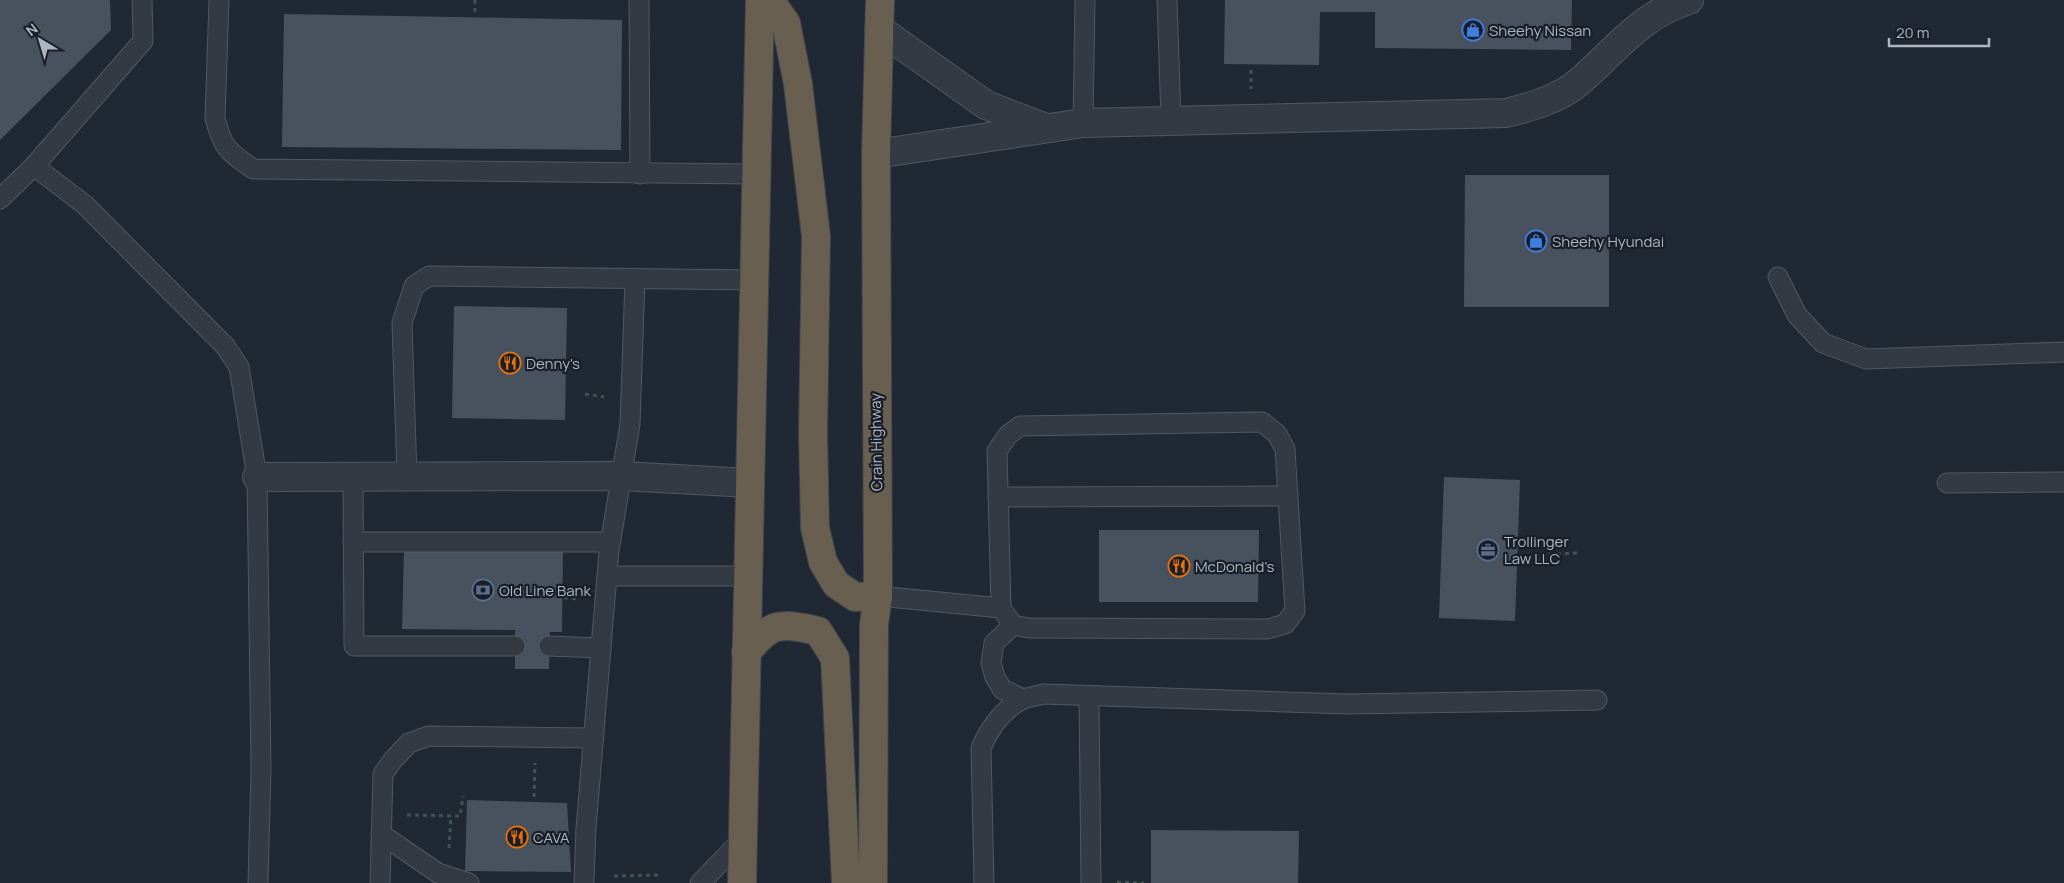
<svg xmlns="http://www.w3.org/2000/svg" width="2064" height="883" viewBox="0 0 2064 883" font-family="Manrope,sans-serif">
<rect width="100%" height="100%" fill="#202833"/>
<g fill="#48525f">
<path d="M0 0H110L111 30 0 140Z"/>
<path d="M1225 0H1572L1571 50 1375 48V12H1320L1319 65 1224 64Z"/>
<path d="M284 14 622 20 621 150 282 147Z"/>
<path d="M1465 175H1609V307H1464Z"/>
<path d="M454 306 567 308 565 420 452 418Z"/>
<path d="M1444 477 1520 480 1515 621 1439 618Z"/>
<path d="M1099 530H1259L1258 602H1099Z"/>
<path d="M404 549 563 551 562 632H550L549 669H515V630L402 629Z"/>
<path d="M467 800 567 803 571 872 465 871Z"/>
<path d="M1151 830 1299 831 1298 883H1151Z"/>
</g>
<g fill="none" stroke-linecap="round" stroke-linejoin="round">
<g stroke="#505862" stroke-width="21">
<g id="lane">
<path d="M219 0 215 118C223 149 228 151 253 169L756 174"/>
<path d="M639 0 640 174"/>
<path d="M1167 0 1171 120"/>
<path d="M1083 123 1085 0"/>
<path d="M34 166 143 41 142 0"/>
<path d="M0 199 34 166 85 205 225 346 239 367 257 477 261 769 258 883"/>
<path d="M1778 277 1797 315 1823 343 1866 359 2064 352"/>
<path d="M353 477 354 646H515"/>
<path d="M407 477 402 323 414 286 429 276 754 280"/>
<path d="M1947 483 2064 482"/>
<path d="M998 497 1288 496"/>
<path d="M353 542H610"/>
<path d="M607 576H748"/>
<path d="M878 596 1001 608 997 451 1008 435 1020 426 1262 422 1277 434 1285 449 1295 611 1285 624 1268 629 1028 628 1013 625 1001 608"/>
<path d="M1013 625 994 643 991 663 995 677 1002 689 1023 699"/>
<path d="M549 646 601 648"/>
<path d="M1089 696 1091 883"/>
<path d="M381 834 438 873 469 883"/>
<path d="M380 883 383 774 393 760 409 743 429 736 594 738"/>
<path d="M584 883 586 828 609 551 630 424 635 279"/>
<path d="M700 883 743 839"/>
<path d="M984 883 981 748C989 729 1003 709 1023 699 1029 697 1037 696 1043 694L1348 704 1597 700"/>
</g>
</g>
<g stroke="#505862" stroke-width="30">
<g id="street">
<path d="M879 29 986 105 1046 128"/>
<path d="M876 154 1083 123 1506 113C1531 107 1559 99 1579 82 1616 50 1640 15 1689 0"/>
<path d="M257 477 621 476 750 483"/>
</g>
</g>
<g stroke="#3d454e" stroke-width="30">
<g id="highway">
<path d="M770 0 786 23 798 84 816 236 813 434 815 528 823 562 836 584 855 597 878 596"/>
<path d="M746 652C753 646 759 637 767 632 780 621 803 628 818 631L835 658 846 883"/>
<path d="M742 883 760 0"/>
<path d="M873 883 874 624 878 596 876 154 880 0"/>
</g>
</g>
<g stroke="#415254" stroke-width="3" stroke-dasharray="4 4" stroke-linecap="butt">
<path d="M475 12V0"/>
<path d="M1251 70V89"/>
<path d="M585 394 604 397"/>
<path d="M1533 555 1579 553"/>
<path d="M556 597 578 599"/>
<path d="M534 797 535 763"/>
<path d="M407 815 460 816 463 796"/>
<path d="M449 848 451 816"/>
<path d="M614 876 658 875"/>
<path d="M1117 882 1144 883"/>
</g>
<use href="#lane" stroke="#333a44" stroke-width="19"/>
<use href="#street" stroke="#333a44" stroke-width="28"/>
<use href="#highway" stroke="#695f50" stroke-width="28"/>
</g>
<defs>
<g id="shop-ring" transform="scale(1.125)"><circle r="9.5" fill="#191f28" stroke="#3f7fe0" stroke-width="1.5"/><path d="M-5-2.5h2.3a2.7 3.5 0 0 1 5.4 0H5L5.5 6h-11ZM-1.5-2.5h3a1.5 2.3 0 0 0-3 0Z" fill="#3f7fe0"/></g>
<g id="restaurant-ring" transform="scale(1.125)"><circle r="9.5" fill="#191f28" stroke="#e8710a" stroke-width="1.5"/><path d="M-5-6h1v4h1v-4h1v4h1v-4h1v5L-1.5 .5V6h-2V.5L-5-1ZM5-6V6H3V1.5H1.5Q1.5-4 5-6Z" fill="#e8710a"/></g>
<g id="office-ring" transform="scale(1.125)"><circle r="9.5" fill="#191f28" stroke="#5c6f8a" stroke-width="1.5"/><path d="M-6-3h4V-5.5h4V-3h4V5H-6ZM-1-4.5V-3h2v-1.5ZM-6 0V1H6V0Z" fill="#5c6f8a"/></g>
<g id="bank-ring" transform="scale(1.125)"><circle r="9.5" fill="#191f28" stroke="#5c6f8a" stroke-width="1.5"/><path d="M-6-4H6V4H-6ZM0-2.3a2.3 2.3 0 1 0 0 4.6a2.3 2.3 0 1 0 0-4.6Z" fill="#5c6f8a"/></g>
</defs>
<g fill-rule="evenodd">
<use href="#shop-ring" x="1473" y="30"/>
<use href="#shop-ring" x="1536" y="241"/>
<use href="#restaurant-ring" x="510" y="363"/>
<use href="#office-ring" x="1488" y="550"/>
<use href="#restaurant-ring" x="1179" y="566"/>
<use href="#bank-ring" x="483" y="590"/>
<use href="#restaurant-ring" x="517" y="837"/>
</g>
<g text-anchor="middle" dominant-baseline="central" stroke-width="4.5" stroke-linejoin="round" paint-order="stroke">
<g font-size="15" fill="#adb5c1" stroke="#191f28" text-anchor="start">
<text x="1489" y="30">Sheehy Nissan</text>
<text x="1552" y="241">Sheehy Hyundai</text>
<text x="526" y="363">Denny's</text>
<text x="1504" y="541">Trollinger<tspan x="1504" dy="17">Law LLC</tspan></text>
<text x="1195" y="566">McDonald's</text>
<text x="499" y="590">Old Line Bank</text>
<text x="533" y="837">CAVA</text>
</g>
<g font-size="15" fill="#adb5c1" stroke="#191f28">
<text transform="translate(876 442) rotate(-91)">Crain Highway</text>
</g>
</g>
<g transform="translate(40 40) rotate(322)" stroke="#191f28" stroke-width="4" paint-order="stroke">
<path d="M0-4L9 19L0 12L-9 19Z" fill="#adb5c1"/>
<text y="-8" font-size="14" font-weight="bold" text-anchor="middle" fill="#adb5c1">N</text>
</g>
<path d="M1889 38v8h100v-8" fill="none" stroke="#adb5c1" stroke-width="2.5"/>
<text x="1896" y="38" font-size="15" fill="#adb5c1" stroke="#191f28" stroke-width="4" paint-order="stroke">20 m</text>
</svg>
